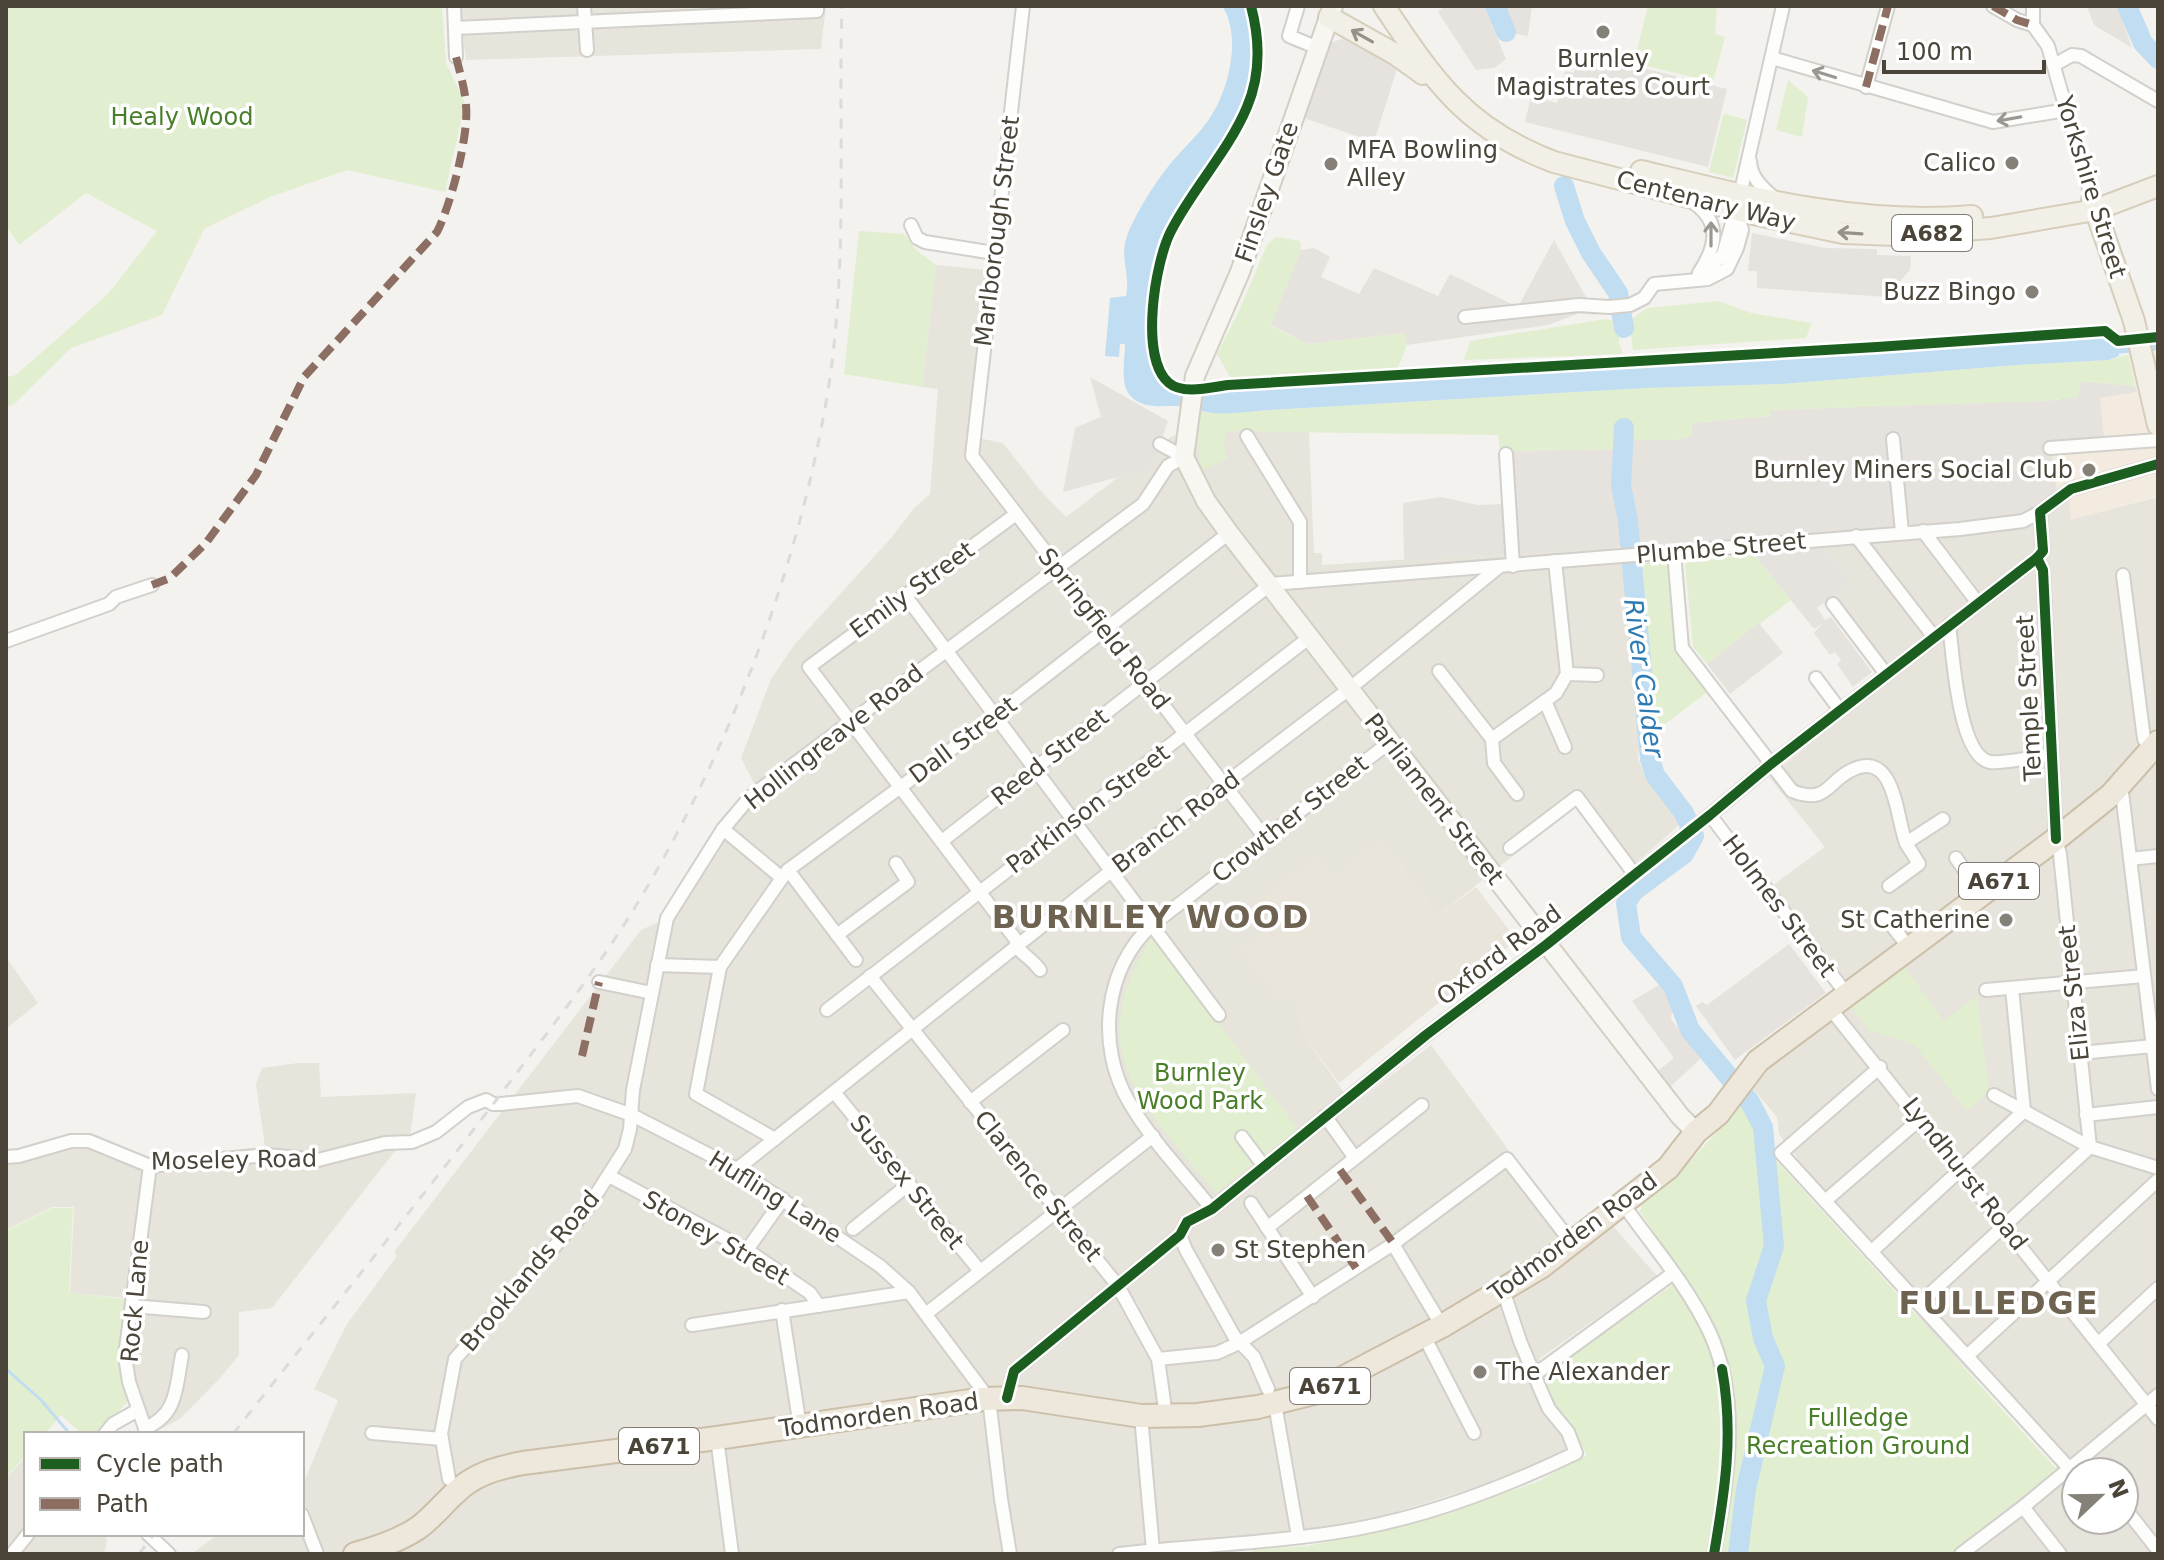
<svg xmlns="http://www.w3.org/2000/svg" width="2164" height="1560" viewBox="0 0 2164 1560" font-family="'DejaVu Sans',sans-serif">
<rect width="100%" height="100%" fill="#f4f2ee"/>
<g fill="#e7e4dc" fill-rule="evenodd">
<path d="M459 6H826L821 49 466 60Z"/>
<path d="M936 265 999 271 978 438 1003 443 1039 489 1066 517 1172 436 1204 426 1309 432 1314 553H1322V565L1618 545 1623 563 1642 716 1638 758 1645 777 1667 803 1679 825 1627 871 1575 806 1439 915 1381 840 1333 878 1255 902 1271 925 1297 998 1304 1036 1353 1105 1431 1045 1570 1233 1601 1209 1613 1226 1657 1276 1539 1359 1582 1454 1323 1535 1181 1554H192L218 1534H302V1487L338 1400 314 1389 347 1324 397 1256 394 1252 641 930 659 922 719 822 754 783 741 758 771 679 794 645 891 538 914 508 930 494 938 389 922 387Z"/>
<path d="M2068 497 2072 519 2158 497V1554H1947L2060 1464 1930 1332 1779 1134 1777 1117 1737 1070 1836 992 1761 894 1825 847 1769 777 1885 685 1823 603 1849 582 1823 547 1819 534 2021 517ZM2076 1472H2124V1520H2076Z"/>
<path d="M6 957 38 1003 6 1029Z"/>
<path d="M298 1063H319L321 1097 416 1093 409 1145 399 1146 272 1308 239 1312V1355L220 1378 180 1419 151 1434H142L129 1402 125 1377 122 1351 125 1298 70 1293 74 1207H52L6 1230V1152L82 1134 98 1137 146 1158 265 1147 256 1084 262 1068Z"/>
<path d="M26 1457V1534H104L107 1541 104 1554H6V1478Z"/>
</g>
<path fill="#f3ebdf" d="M2158 353V496L2071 520 2068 497 2057 493 2052 453 2100 398 2137 392 2128 355Z"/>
<path fill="#e6e2de" d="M2080 381 2135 386 2137 392 2100 398 2105 449 2052 453 2057 493 2021 517 1819 534 1404 560 1403 503 1441 497 1477 505 1503 504 1500 451 1629 449 1635 440H1677L1692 436 1691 423 1770 416V410L2059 400Z"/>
<path fill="#eae5da" d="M1381 840 1439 915 1476 887 1517 940 1339 1083 1304 1036 1297 998 1278 1001 1240 950 1271 925 1255 902 1317 857 1334 877Z"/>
<g fill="#e1eecf">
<path d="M6 6H442L446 63 465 103 445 192 347 170 270 197 204 229 162 315 71 348 14 404 6 407V377L16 375 108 294 157 231 86 193 19 245 6 226Z"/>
<path d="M1648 6H1717L1715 34 1725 37 1713 82 1634 63Z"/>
<path d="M1788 80 1808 97 1802 137 1776 130Z"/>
<path d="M1726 114 1747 120 1733 178 1709 172 1723 115Z"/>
<path d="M859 231 904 234 916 250 936 265 922 387 844 374Z"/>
<path d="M1276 237 1300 241 1301 250 1271 326 1307 344 1404 333 1407 345 1397 370 1232 380 1217 354 1240 309 1267 245Z"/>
<path d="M1719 301 1751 313 1812 323 1806 338 1633 350 1629 321 1647 308Z"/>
<path d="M1605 319 1620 322 1619 343 1623 354 1464 360 1470 341Z"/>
<path d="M2128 355 2135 386 2081 381 2078 397 2047 401 1770 410 1771 416 1692 423V436L1677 440H1635L1629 449 1500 451 1498 435 1226 431 1224 448 1228 458 1202 470 1195 433 1197 409 1208 413 1270 410 1645 388 1782 384 2017 365 2108 360Z"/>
<path d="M1754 554 1791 600 1707 664 1693 647 1685 563Z"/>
<path d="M1672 555 1680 650 1710 690 1657 730 1636 558Z"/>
<path d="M1152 935 1298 1129 1216 1193C1178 1145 1114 1088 1120 1021 1122 990 1138 961 1152 935Z"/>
<path d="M1904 966 1944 1021 1977 996 1989 1091 1967 1111 1914 1044 1870 1031 1851 1007Z"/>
<path d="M1750 1091 1766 1109 1773 1157 2056 1469 1950 1554H1253V1550L1307 1546 1404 1526 1537 1482 1587 1455 1541 1377 1684 1277 1640 1212 1643 1199 1691 1160 1727 1121Z"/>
<path d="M52 1208H73L69 1293 125 1299 121 1352 128 1401 98 1434H82L61 1415 45 1434H26V1455L6 1477V1231Z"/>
</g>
<g fill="#e6e3df">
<path d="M1446 6H1484L1506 59 1494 68 1476 70 1438 12Z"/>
<path d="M1501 6H1532L1528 36 1512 33Z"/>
<path d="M2087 6H2118L2132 48 2094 25Z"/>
<path d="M1347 37 1397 69 1374 142 1304 118 1330 43Z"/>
<path d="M1579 52 1727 89 1708 167 1525 122 1531 96 1557 103 1565 71 1574 73Z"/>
<path d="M1752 233 1825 248 1877 249V255L1911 256 1910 270 1886 297 1757 288V271H1748Z"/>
<path d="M1554 240 1596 315 1580 313 1548 325 1407 345 1404 333 1307 344 1271 325 1301 250 1314 248 1330 257 1321 277 1359 294 1374 268 1438 296 1450 274 1518 307Z"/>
<path d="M1090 377 1168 421 1152 468 1063 492 1075 428 1101 417Z"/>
<path d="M1823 547 1850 582 1817 608 1825 620 1831 617 1872 672 1853 687 1837 664 1841 660 1835 652 1830 655 1814 633 1822 624 1814 629 1754 554Z"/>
<path d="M1759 623 1783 653 1730 694 1707 664Z"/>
<path d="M1789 944 1826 993 1735 1060 1696 1006 1702 1002 1707 1005Z"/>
<path d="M1664 982 1674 1004 1671 1019 1701 1058 1668 1089 1655 1073 1674 1058 1632 1001Z"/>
</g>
<path fill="#c0ddf1" d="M1222 6H1248C1258 38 1255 71 1243 102 1224 148 1189 185 1165 227 1148 256 1134 364 1166 386 1176 392 1192 391 1202 392L2108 336 2118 342 2119 356 2108 360 2017 365 1782 384 1645 388 1270 410C1251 411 1225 416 1207 412 1196 410 1186 406 1176 406 1161 406 1140 409 1129 394 1120 383 1125 358 1125 344H1120L1119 357 1105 356 1110 298 1126 296C1131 275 1119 259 1127 236 1135 214 1156 181 1171 163 1184 147 1200 134 1211 116 1229 89 1242 35 1222 6Z"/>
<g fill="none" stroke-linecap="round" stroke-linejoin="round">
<path stroke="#c0ddf1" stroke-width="3" d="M6 1369 40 1399 70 1434"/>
<path stroke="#c0ddf1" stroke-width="11" d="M2107 349 2158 345"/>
<g stroke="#c0ddf1" stroke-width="20">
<path d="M1495 6 1506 32"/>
<path d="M2127 6 2143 43 2158 59"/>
<path d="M1564 186 1575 221 1591 253 1618 293 1624 328"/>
<path d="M1624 428 1621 485 1628 521 1650 759 1655 775 1684 813 1694 836 1684 854 1634 891 1626 903 1631 937 1673 986 1690 1030 1750 1102 1763 1127 1774 1246 1756 1301 1763 1338 1775 1366 1746 1489 1738 1554"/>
</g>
<g stroke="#d2d0cb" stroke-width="16">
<g id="street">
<path d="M454 6 456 57"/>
<path d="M584 6 587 50"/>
<path d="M1023 6 972 456 1266 839"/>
<path d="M1298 6 1289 36 1318 48"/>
<path d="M1993 6 2017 20 2033 25"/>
<path d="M2033 6V25L2048 46 2092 199"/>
<path d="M455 28 817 11V6"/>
<path d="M1772 58 1993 122 2066 110"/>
<path d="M2054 65 2072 55 2081 56 2158 101"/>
<path d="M1866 87 1888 6"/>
<path d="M1750 161C1751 178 1762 187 1774 198"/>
<path d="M1694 203C1722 223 1716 247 1699 273"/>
<path d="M911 225 917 238 925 242 994 253"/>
<path d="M1701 275 1723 255 1740 195 1783 6"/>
<path d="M1465 317 1579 305 1609 307 1630 305 1644 298 1654 284 1708 279 1727 269 1737 248 1742 230 1735 207"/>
<path d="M1247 436 1300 522V582"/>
<path d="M1893 439 1902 532"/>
<path d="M1160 444 1184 457"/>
<path d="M2050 448 2158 440"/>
<path d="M1506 454 1513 566"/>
<path d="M1016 514 809 667 1019 944"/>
<path d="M1923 531 1978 603"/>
<path d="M1856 536 1934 637"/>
<path d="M1674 552 1682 648 1792 791C1828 805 1827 781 1852 770 1896 749 1896 819 1906 843 1910 850 1915 857 1919 864L1889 886"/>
<path d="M1555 561 1567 674 1556 693 1545 701 1565 747"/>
<path d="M2123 575 2144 739 2151 750"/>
<path d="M904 594 1219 1015"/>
<path d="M1833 604 1886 674"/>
<path d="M1949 625C1953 653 1958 756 1990 762 2003 764 2037 756 2052 755"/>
<path d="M6 641 109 604 116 597 152 585"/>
<path d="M1439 671 1492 739 1494 763 1517 794"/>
<path d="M1567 674 1597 675"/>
<path d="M1816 678 1840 710"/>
<path d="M1492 739 1545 701"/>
<path d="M2121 784 2158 1089"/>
<path d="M1710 815 1848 996"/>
<path d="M723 829 782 878"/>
<path d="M942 841 1271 584 1960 529 2023 521 2040 512 2071 489 2158 464"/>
<path d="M1906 843 1943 819"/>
<path d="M1510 848 1577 797 1635 875"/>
<path d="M1956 858 1981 894"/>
<path d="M2130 859 2158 856"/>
<path d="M788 870 856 960"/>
<path d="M1883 914 1910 949"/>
<path d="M837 935 908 882 896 863"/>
<path d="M1016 946C1024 956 1031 958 1040 970"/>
<path d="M657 965 720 967"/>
<path d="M870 976 1118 1286 1158 1359 1166 1416"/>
<path d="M599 982 652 993"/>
<path d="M1986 990 2144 976"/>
<path d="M1829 1007 2158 1419"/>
<path d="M827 1010 1310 637"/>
<path d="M2080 1053 2153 1046"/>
<path d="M1880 1067 1781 1153 2069 1468"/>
<path d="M834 1092 980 1271"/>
<path d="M1994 1095 2090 1147 2158 1168"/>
<path d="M970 1102 1063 1030"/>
<path d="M2086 1115 2158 1107"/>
<path d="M1325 1116 1355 1158"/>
<path d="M1242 1137 1263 1165"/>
<path d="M775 1139 696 1094 720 967 782 878 788 870 948 752 1229 533"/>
<path d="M6 1157 19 1156 71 1141H89L150 1166 267 1155 318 1160 385 1143 412 1142 436 1132 468 1107 486 1100 493 1104H501L578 1096 632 1115 737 1169 880 1266 909 1292 989 1399 1001 1499 1010 1554"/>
<path d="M737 1169 1111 871 1349 689 1500 566"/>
<path d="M609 1176 747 1250 810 1293 819 1306"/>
<path d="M1825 1201 1920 1119"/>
<path d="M1251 1203 1313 1297"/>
<path d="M1623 1204C1652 1245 1687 1285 1709 1331 1742 1401 1727 1481 1714 1554"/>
<path d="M1212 1209C1184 1174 1151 1140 1129 1102 1096 1046 1104 968 1152 925L1390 742"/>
<path d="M1267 1228 1422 1105"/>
<path d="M853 1229 909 1184"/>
<path d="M1180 1235 1186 1250 1234 1336 1254 1357 1268 1389"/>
<path d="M1393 1244 1442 1326"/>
<path d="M747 1250 783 1199"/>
<path d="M1871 1252 2024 1111 2012 988"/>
<path d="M1919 1304 2090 1147 2060 854 2056 839 2043 570 2037 558"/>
<path d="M132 1306 204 1312"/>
<path d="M782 1310 800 1427"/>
<path d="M927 1313 1153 1136"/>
<path d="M692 1325 909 1292"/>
<path d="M1424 1336 1474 1433"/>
<path d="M2099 1343 2158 1288"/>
<path d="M1967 1356 2158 1180"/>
<path d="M1158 1359 1217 1353 1239 1343 1393 1244 1507 1159 1571 1242"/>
<path d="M1534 1375 1672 1274"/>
<path d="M1007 1398 1014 1371 1180 1235 1187 1222 1212 1209 1426 1035 1546 945 1710 815 1771 764 2037 558 2043 551 2040 512"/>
<path d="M1275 1404 1298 1536"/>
<path d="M1141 1416 1153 1550"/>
<path d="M145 1428C178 1415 176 1386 182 1355"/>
<path d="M372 1433 442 1439"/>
<path d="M105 1434 113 1424 138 1410"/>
<path d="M147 1434 129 1382 125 1356 150 1166"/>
<path d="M717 1438 732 1554"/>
<path d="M2084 1457 2096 1472"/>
<path d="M449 1479 441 1434 455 1359 585 1212 625 1149 630 1129 633 1090 667 918 723 829 750 797 1143 504 1168 466 1184 457"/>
<path d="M2023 1507 2060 1554"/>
<path d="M2124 1507 2158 1550"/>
<path d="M302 1515 317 1554"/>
<path d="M148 1534 169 1554"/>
<path d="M12 1554 28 1534"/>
<path d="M1119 1554C1198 1545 1278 1543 1356 1529 1432 1515 1507 1486 1576 1453L1568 1432 1549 1409 1541 1391 1520 1341 1503 1290"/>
<path d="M1961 1554 2023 1507 2158 1395"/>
</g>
</g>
<g stroke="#d3cfc5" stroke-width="22">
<path id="secondary" d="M1333 6 1240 272 1195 376 1184 457 1206 501 1229 533 1680 1116 1696 1132"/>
</g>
<g stroke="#d6cebb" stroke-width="24">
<g id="primary">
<path d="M1384 6C1434 81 1466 129 1554 162L1753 214 1843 233 1895 235 1991 228 2095 210 2158 186"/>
<path d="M1329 17 1395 54 1423 74"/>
<path d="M1641 171C1750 197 1858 226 1972 216"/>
<path d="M2092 200 2134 321 2158 425"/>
</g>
</g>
<g stroke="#ccbfa9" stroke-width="26">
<path id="highway" d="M355 1554C377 1548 399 1541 418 1528 432 1518 443 1504 455 1493 474 1474 497 1468 523 1463L717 1438 984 1399 1022 1398 1141 1416 1198 1415 1258 1407 1314 1393 1442 1326 1542 1266 1668 1168 1696 1132 1718 1114 1758 1061 2056 839 2111 795 2158 742"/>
</g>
<use href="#street" stroke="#fdfdfc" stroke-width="12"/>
<use href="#secondary" stroke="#f7f6f1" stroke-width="18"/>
<use href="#primary" stroke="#f2efe6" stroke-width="20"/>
<use href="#highway" stroke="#ede8db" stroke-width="22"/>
<g stroke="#dbdbda" stroke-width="3" stroke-dasharray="10 10" stroke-linecap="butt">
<path d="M233 1434C321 1322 411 1212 497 1099 544 1037 593 975 634 909 728 755 801 564 829 384 848 258 838 132 842 6"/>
<path d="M139 1554 154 1534"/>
</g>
<g stroke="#8d6e63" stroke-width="8" stroke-dasharray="16 8" stroke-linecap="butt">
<path d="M1993 6 2017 20 2033 25"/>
<path d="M1866 87 1888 6"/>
<path d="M152 585 170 578 206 543 256 475 304 377 437 232C451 204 469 136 466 105 465 89 460 73 456 57"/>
<path d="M582 1056 599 982"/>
<path d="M1340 1170 1393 1243"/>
<path d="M1307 1196 1356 1268"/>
</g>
<g stroke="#fff" stroke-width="15">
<g id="cycleway">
<path d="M1251 6C1260 40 1261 74 1247 107 1228 152 1193 188 1171 231 1155 262 1139 358 1169 383 1183 395 1212 387 1228 385L1877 347 2105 331 2118 341 2158 337"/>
<path d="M2037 558 2043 570 2056 839"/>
<path d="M1007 1398 1014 1371 1180 1235 1187 1222 1212 1209 1426 1035 1546 945 1710 815 1771 764 2037 558 2043 551 2040 512 2071 489 2158 464"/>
<path d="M1714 1554C1725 1490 1734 1434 1722 1369"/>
</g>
</g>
<use href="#cycleway" stroke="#1b5e20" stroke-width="10"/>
</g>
<defs><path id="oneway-shaft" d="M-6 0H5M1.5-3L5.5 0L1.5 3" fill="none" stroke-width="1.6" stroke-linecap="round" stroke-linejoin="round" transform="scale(2)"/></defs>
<g stroke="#969187">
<use href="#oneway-shaft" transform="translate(1362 36) rotate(-151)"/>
<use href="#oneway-shaft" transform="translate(1850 233) rotate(-176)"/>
</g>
<g stroke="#9b9791">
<use href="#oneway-shaft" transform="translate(1824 74) rotate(-163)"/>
<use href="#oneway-shaft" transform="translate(2009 119) rotate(170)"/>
<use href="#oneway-shaft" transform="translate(1711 234) rotate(-90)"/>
</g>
<g fill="#868178" stroke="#fff" stroke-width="3">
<circle cx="1603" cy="32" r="8"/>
<circle cx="2012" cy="163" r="8"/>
<circle cx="1331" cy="164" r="8"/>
<circle cx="2032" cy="292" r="8"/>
<circle cx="2089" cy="470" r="8"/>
<circle cx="2006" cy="920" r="8"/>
<circle cx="1218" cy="1250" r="8"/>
<circle cx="1480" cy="1372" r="8"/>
</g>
<g text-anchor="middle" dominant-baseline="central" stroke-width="7" stroke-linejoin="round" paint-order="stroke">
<g fill="#fff" stroke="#817c74" stroke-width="2">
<rect x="1892" y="215" width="80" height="36" rx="6"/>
<rect x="1959" y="863" width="80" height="36" rx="6"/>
<rect x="1290" y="1368" width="80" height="36" rx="6"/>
<rect x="619" y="1428" width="80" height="36" rx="6"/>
</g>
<g font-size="22" font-weight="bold" fill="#4b4439">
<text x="1932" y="233">A682</text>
<text x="1999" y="881">A671</text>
<text x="1330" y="1386">A671</text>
<text x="659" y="1446">A671</text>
</g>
<g font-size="24" fill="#4b4439" stroke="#fff" text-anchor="end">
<text x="1603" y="59" text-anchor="middle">Burnley<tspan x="1603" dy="28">Magistrates Court</tspan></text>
<text x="1347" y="150" text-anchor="start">MFA Bowling<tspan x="1347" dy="28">Alley</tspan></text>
<text x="1996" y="163">Calico</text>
<text x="2016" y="292">Buzz Bingo</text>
<text x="2073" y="470">Burnley Miners Social Club</text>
<text x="1990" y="920">St Catherine</text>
<text x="1234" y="1250" text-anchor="start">St Stephen</text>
<text x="1496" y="1372" text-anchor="start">The Alexander</text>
</g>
<g font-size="24" fill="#4a7f2a" stroke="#fff">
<text x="182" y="117">Healy Wood</text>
<text x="1200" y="1073">Burnley<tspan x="1200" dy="28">Wood Park</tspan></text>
<text x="1858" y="1418">Fulledge<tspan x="1858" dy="28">Recreation Ground</tspan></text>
</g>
<g font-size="24" fill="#4b4439" stroke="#fff">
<text transform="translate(2091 187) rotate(73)">Yorkshire Street</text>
<text transform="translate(1267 192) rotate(-71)">Finsley Gate</text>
<text transform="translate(1706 201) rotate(14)">Centenary Way</text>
<text transform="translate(997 231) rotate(-83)">Marlborough Street</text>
<text transform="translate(1721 548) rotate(-5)">Plumbe Street</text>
<text transform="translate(912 590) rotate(-36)">Emily Street</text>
<text transform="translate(1104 629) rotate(52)">Springfield Road</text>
<text transform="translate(2029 698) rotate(-93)">Temple Street</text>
<text transform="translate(834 737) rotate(-38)">Hollingreave Road</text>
<text transform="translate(963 740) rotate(-37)">Dall Street</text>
<text transform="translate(1050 757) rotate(-38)">Reed Street</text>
<text transform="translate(1434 799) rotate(52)">Parliament Street</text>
<text transform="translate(1088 809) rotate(-37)">Parkinson Street</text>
<text transform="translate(1290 819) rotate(-38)">Crowther Street</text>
<text transform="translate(1176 822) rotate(-37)">Branch Road</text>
<text transform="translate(1779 906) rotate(53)">Holmes Street</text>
<text transform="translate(1499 955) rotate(-37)">Oxford Road</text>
<text transform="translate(2074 993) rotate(-96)">Eliza Street</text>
<text transform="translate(234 1160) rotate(-1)">Moseley Road</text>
<text transform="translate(1965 1174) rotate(52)">Lyndhurst Road</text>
<text transform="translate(907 1182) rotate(51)">Sussex Street</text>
<text transform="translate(1038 1186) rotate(51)">Clarence Street</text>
<text transform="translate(775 1197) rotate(32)">Hufling Lane</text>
<text transform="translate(1573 1237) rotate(-36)">Todmorden Road</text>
<text transform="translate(716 1238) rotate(30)">Stoney Street</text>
<text transform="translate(530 1271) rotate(-50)">Brooklands Road</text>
<text transform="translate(135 1301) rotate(-85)">Rock Lane</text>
<text transform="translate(879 1415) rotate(-8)">Todmorden Road</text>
</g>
<g font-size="26" font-style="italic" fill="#2e7ab2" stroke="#fff">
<text transform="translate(1644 678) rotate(82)">River Calder</text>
</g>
<g font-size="32" font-weight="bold" letter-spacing="2" fill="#6e6250" stroke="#fff">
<text x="1151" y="917">BURNLEY WOOD</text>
<text x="1999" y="1303">FULLEDGE</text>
</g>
</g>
<rect width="2164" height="1560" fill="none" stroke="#4b4439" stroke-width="16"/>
<rect x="24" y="1432" width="280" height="104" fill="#ffffff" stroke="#b7b4b0" stroke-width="2"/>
<rect x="40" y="1458" width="40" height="12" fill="#1b5e20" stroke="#b7b4b0" stroke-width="2"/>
<text x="96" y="1472" font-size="24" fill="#4b4439">Cycle path</text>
<rect x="40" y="1498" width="40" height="12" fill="#8d6e63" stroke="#b7b4b0" stroke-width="2"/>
<text x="96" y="1512" font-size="24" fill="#4b4439">Path</text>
<g transform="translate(2100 1496) rotate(68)"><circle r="38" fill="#ffffff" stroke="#b7b4b0" stroke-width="2"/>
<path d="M0-6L14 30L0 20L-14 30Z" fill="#868178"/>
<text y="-12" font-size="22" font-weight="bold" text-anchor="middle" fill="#4b4439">N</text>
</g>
<path d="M1884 60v12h160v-12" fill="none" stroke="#4b4439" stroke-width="4"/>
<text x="1896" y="60" font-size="24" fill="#4b4439" stroke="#ffffff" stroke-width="6" paint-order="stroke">100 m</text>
</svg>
